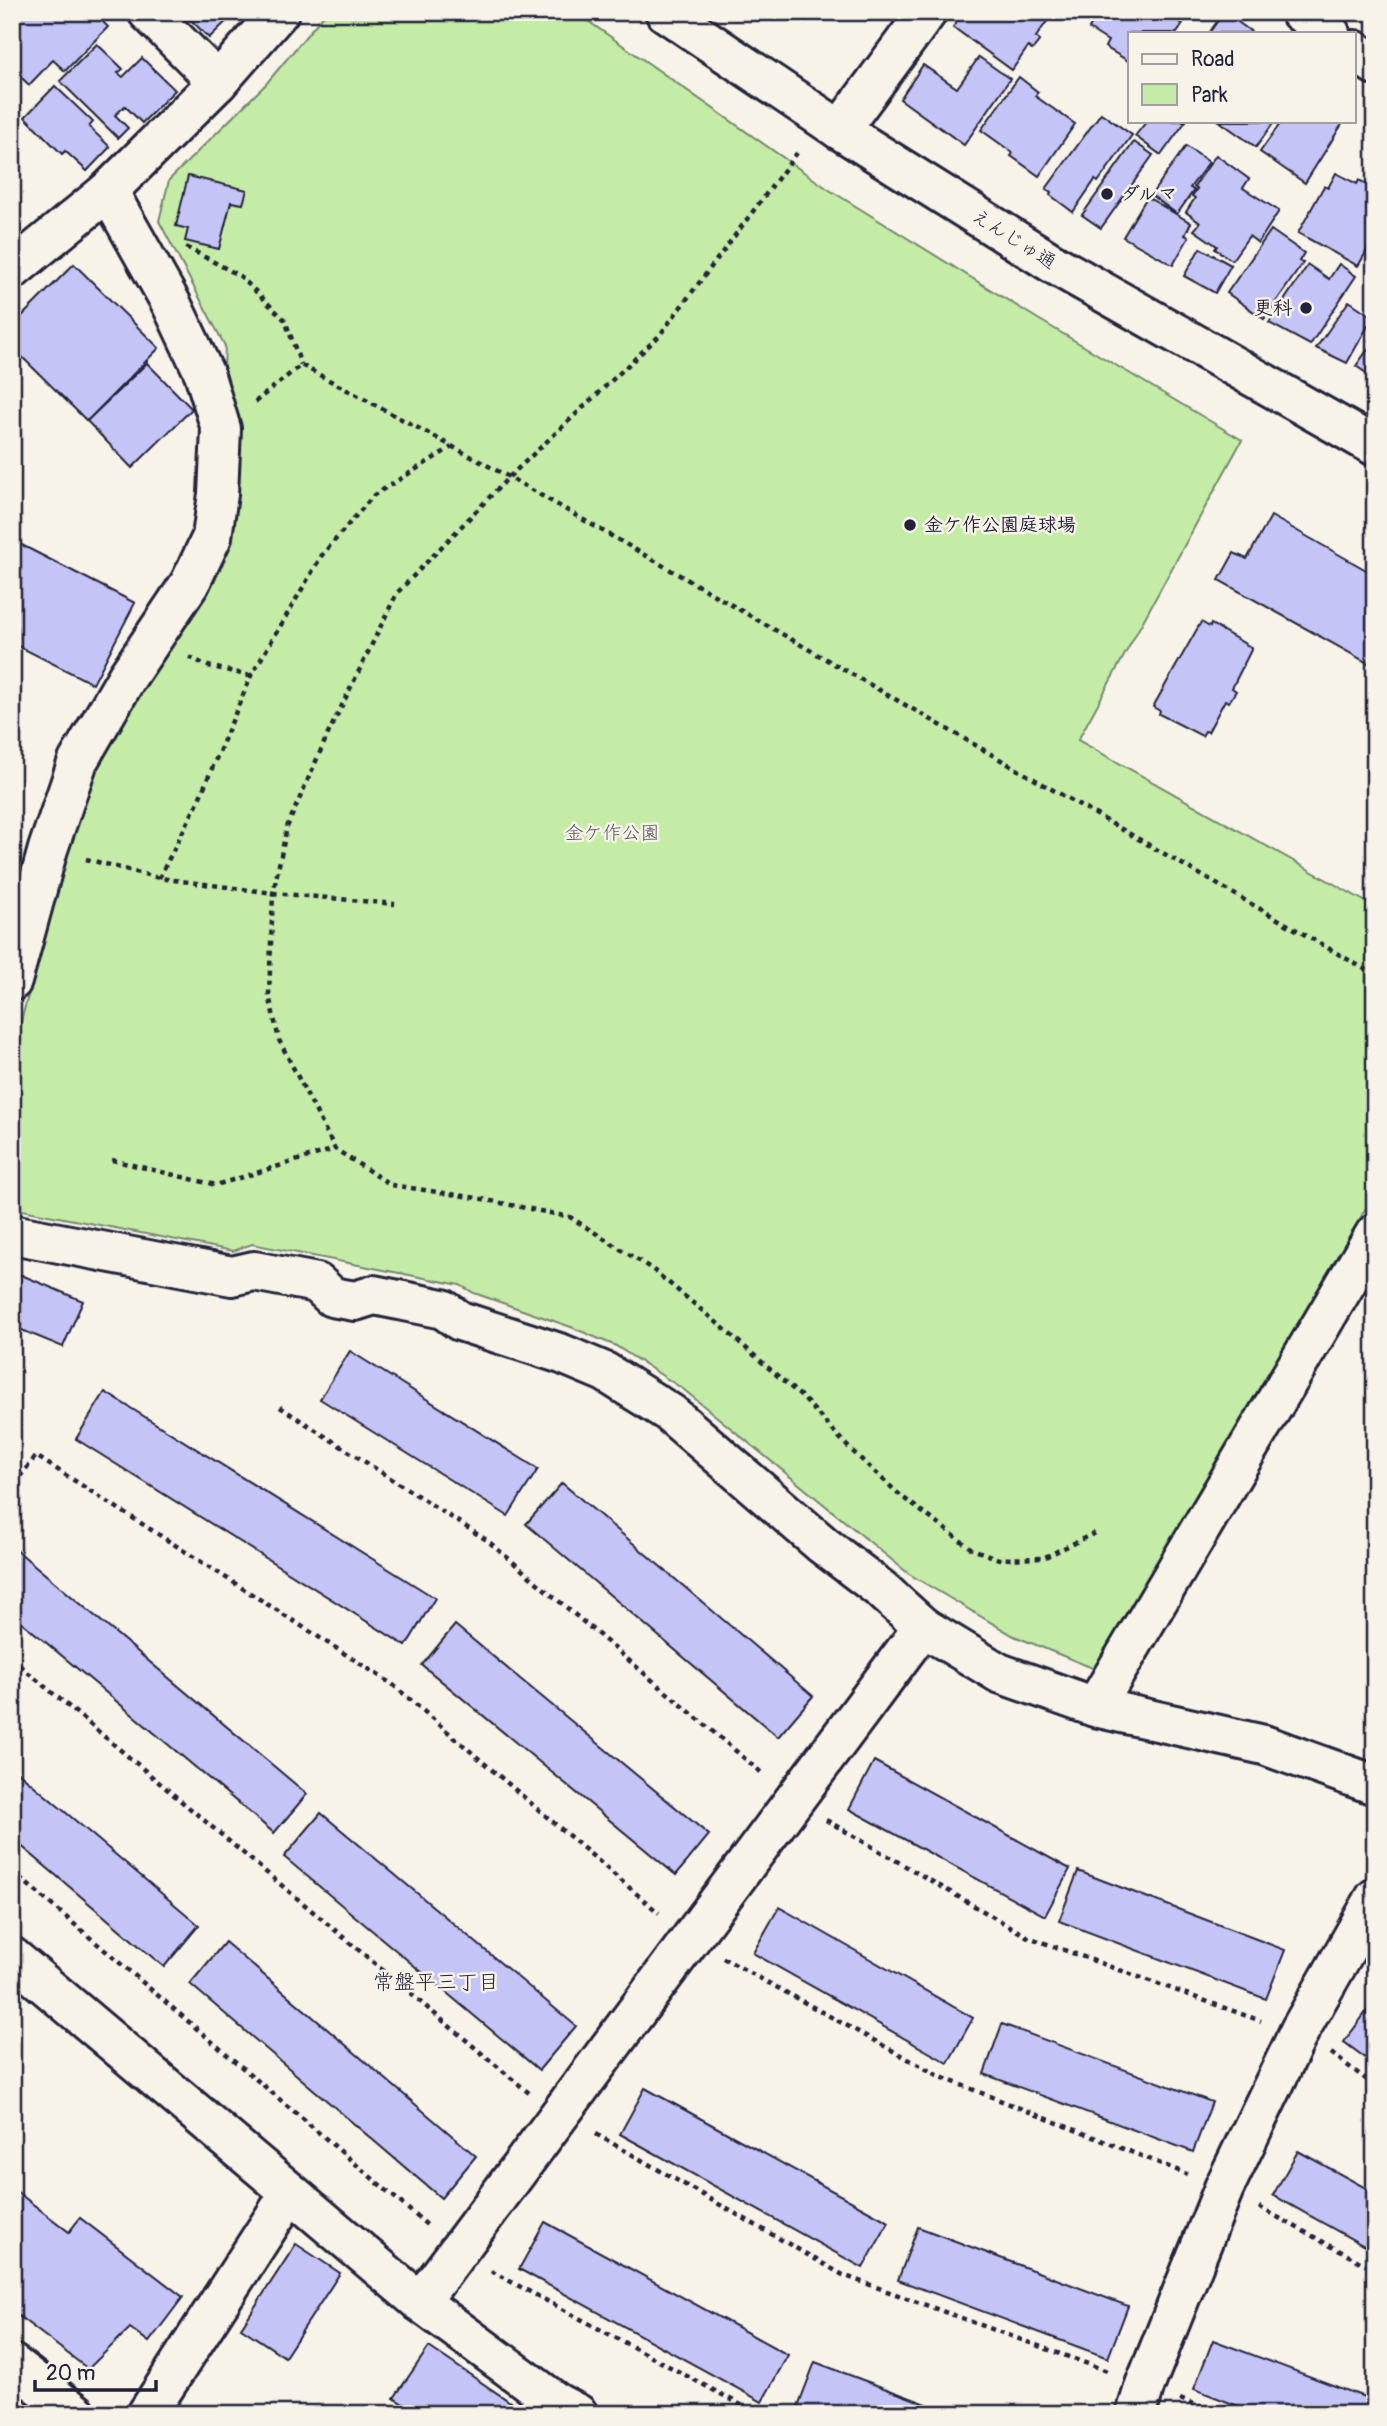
<svg xmlns="http://www.w3.org/2000/svg" width="1387" height="2426" viewBox="0 0 1387 2426" font-family="Pangolin,'Klee One',sans-serif">
<rect width="100%" height="100%" fill="#f7f3e8"/>
<filter id="ink" filterUnits="userSpaceOnUse"><feTurbulence type="fractalNoise" baseFrequency=".0143" numOctaves="2"/><feDisplacementMap in="SourceGraphic" scale="14" xChannelSelector="R" yChannelSelector="G"/><feConvolveMatrix kernelMatrix="1 2 1 2 8 2 1 2 1" color-interpolation-filters="sRGB"/></filter>
<g filter="url(#ink)">
<path fill="#c5eca6" stroke="#748770" stroke-width="2" d="M326 12H575L828 189 1038 319 1242 440 1078 740 1375 907V1193L1095 1669 1014 1636 909 1574 683 1389 616 1346 571 1327 474 1293 460 1285 252 1244 233 1251 12 1208V1053L73 835 100 759 207 585 221 429 225 346 159 221 169 180 266 84Z"/>
<g fill="#c5c4f6" stroke="#22223b" stroke-width="2">
<path d="M12 12H93L108 27 65 71 53 60 29 85 14 70 12 72Z"/>
<path d="M191 12H236L209 38 187 16Z"/>
<path d="M964 12H1044L1050 17 1036 37 1040 40 1032 50 1028 47 1012 70 953 27Z"/>
<path d="M1099 12H1163L1183 24 1177 33H1130V62L1105 47 1108 41 1089 29Z"/>
<path d="M1224 12 1253 33H1209Z"/>
<path d="M97 44 123 69 118 73 123 77 142 58 175 90 142 123 125 106 115 115 128 128 118 138 60 81Z"/>
<path d="M979 57 1010 79 964 145 900 99 923 65 957 88Z"/>
<path d="M1019 77 1038 92 1035 96 1075 124 1039 176 1011 156 1013 153 981 130Z"/>
<path d="M55 86 93 122 89 127 110 147 87 171 65 151 62 154 25 117Z"/>
<path d="M1101 113 1132 135 1098 182 1095 180 1073 212 1050 195 1051 192 1046 189Z"/>
<path d="M1147 121H1186L1161 155 1135 136Z"/>
<path d="M1219 121H1275L1256 147Z"/>
<path d="M1282 121H1344L1305 183 1260 152Z"/>
<path d="M1134 142 1153 155 1101 228 1082 215Z"/>
<path d="M1186 146 1209 162 1190 188 1194 190 1177 214 1151 195Z"/>
<path d="M1216 155 1249 179 1243 188 1279 211 1258 243 1249 236 1232 260 1215 249 1217 246 1194 230 1200 223 1186 212 1195 198 1192 196 1197 189 1194 187Z"/>
<path d="M1336 173 1357 184 1359 180 1374 188 1366 203 1375 208V237L1358 266 1298 233 1324 186 1328 188Z"/>
<path d="M188 176 247 190 243 204 231 202 219 249 185 241 188 229 176 226Z"/>
<path d="M1147 197 1191 223 1185 235 1189 237 1173 265 1123 237Z"/>
<path d="M1271 230 1304 253 1299 261 1303 263 1264 319 1227 293Z"/>
<path d="M1200 248 1231 265 1215 293 1184 276Z"/>
<path d="M74 264 159 348 87 421 12 347V326Z"/>
<path d="M1339 264 1356 276 1310 345 1269 323 1308 265 1329 279Z"/>
<path d="M1349 301 1373 317 1347 363 1316 348Z"/>
<path d="M1375 333V379L1356 366 1373 342 1369 340Z"/>
<path d="M147 363 192 409 132 468 87 421Z"/>
<path d="M1271 516 1375 575V667L1219 580 1234 553 1247 559Z"/>
<path d="M12 540 135 603 93 684 12 643Z"/>
<path d="M1201 622 1210 627 1211 624 1252 648 1232 688 1236 691 1229 702 1225 700 1208 732 1205 731 1202 736 1159 714 1160 711 1153 707Z"/>
<path d="M12 1271 83 1301 63 1347 12 1326Z"/>
<path d="M350 1351 538 1469 508 1516 320 1399Z"/>
<path d="M105 1392 435 1598 406 1646 76 1439Z"/>
<path d="M562 1483 813 1696 778 1737 526 1524Z"/>
<path d="M14 1548 307 1794 274 1833 12 1614Z"/>
<path d="M455 1625 709 1835 676 1875 422 1665Z"/>
<path d="M874 1761 1070 1869 1045 1916 849 1809Z"/>
<path d="M12 1767 199 1925 164 1967 12 1838Z"/>
<path d="M321 1813 576 2026 539 2070 284 1857Z"/>
<path d="M1078 1871 1285 1950 1266 1999 1059 1921Z"/>
<path d="M779 1907 973 2018 948 2063 753 1953Z"/>
<path d="M225 1942 476 2156 441 2198 190 1984Z"/>
<path d="M1375 2000V2065L1344 2042Z"/>
<path d="M1002 2024 1212 2102 1193 2152 984 2074Z"/>
<path d="M645 2088 889 2222 863 2268 620 2134Z"/>
<path d="M1298 2151 1375 2193V2252L1273 2195Z"/>
<path d="M12 2188 69 2232 80 2218 183 2297 149 2342 130 2328 88 2369 12 2311Z"/>
<path d="M545 2222 788 2355 762 2402 519 2269Z"/>
<path d="M918 2227 1128 2306 1108 2358 898 2280Z"/>
<path d="M296 2244 340 2273 285 2357 241 2328Z"/>
<path d="M1213 2340 1375 2401V2414H1259L1194 2389Z"/>
<path d="M429 2347 519 2408 520 2414H418L394 2398Z"/>
<path d="M815 2362 953 2414H795Z"/>
</g>
<g fill="none" stroke-linecap="round" stroke-linejoin="round">
<g stroke="#22223b" stroke-width="44">
<g id="street">
<path d="M148 12 218 82"/>
<path d="M1300 12 1330 33"/>
<path d="M1354 50 1375 65"/>
<path d="M840 130 927 12"/>
<path d="M12 981 48 849 78 761 127 677 190 583 212 537 218 494 221 429 204 373 172 305 108 191"/>
<path d="M12 1234 232 1276 254 1271 317 1283 332 1297 355 1301 374 1295 443 1309 460 1321 562 1354 605 1372 670 1413 823 1545 882 1590 923 1627 999 1673 1095 1707 1264 1745 1375 1785"/>
<path d="M1095 1707 1375 1234"/>
<path d="M12 1957 420 2302 557 2403 578 2414"/>
<path d="M420 2302 923 1627"/>
<path d="M12 2364 77 2414"/>
<path d="M147 2414 290 2193"/>
<path d="M1136 2414 1145 2385 1224 2188 1300 2030 1375 1898"/>
</g>
</g>
<g stroke="#22223b" stroke-width="44">
<g id="secondary">
<path d="M665 12 840 130 1052 263 1375 446"/>
<path d="M12 270 108 191 218 82 279 12"/>
</g>
</g>
<g stroke="#22223b" stroke-width="4.5" stroke-dasharray="5 5" stroke-linecap="butt">
<path d="M797 153 659 336 509 477 397 593 328 734 287 827 273 893 269 995 279 1040 335 1149 391 1185 477 1198 570 1217 652 1269 722 1327 803 1398 849 1448 901 1496 972 1549 999 1559 1043 1558 1099 1531"/>
<path d="M186 247 240 276 285 320 301 365"/>
<path d="M255 402 301 365 509 477 1375 975"/>
<path d="M189 657 208 666 251 676"/>
<path d="M86 859 159 878 273 893 395 904"/>
<path d="M159 878 197 804 251 676 322 555 374 495 452 447"/>
<path d="M112 1160 216 1185 335 1149"/>
<path d="M280 1407 488 1541 763 1774"/>
<path d="M12 1475 18 1479 36 1456 392 1684 659 1913"/>
<path d="M12 1659 529 2093"/>
<path d="M826 1820 1028 1937 1261 2021"/>
<path d="M12 1871 427 2225"/>
<path d="M723 1958 941 2077 1187 2174"/>
<path d="M1331 2053 1375 2086"/>
<path d="M596 2134 843 2275 1110 2372"/>
<path d="M1259 2207 1375 2270"/>
<path d="M491 2271 758 2414"/>
<path d="M1180 2399 1219 2414"/>
</g>
<use href="#street" stroke="#f7f3e8" stroke-width="38"/>
<use href="#secondary" stroke="#f7f3e8" stroke-width="38"/>
</g>
</g>
<g fill="#22223b" stroke="#f7f3e8" stroke-width="2.5">
<circle cx="1107" cy="194" r="7"/>
<circle cx="1306" cy="308" r="7"/>
<circle cx="910" cy="525" r="7"/>
</g>
<g text-anchor="middle" dominant-baseline="central" stroke-width="5" stroke-linejoin="round" paint-order="stroke">
<g font-size="19" font-weight="bold" fill="#22223b" stroke="#f7f3e8" text-anchor="start">
<text x="1121" y="194">ダルマ</text>
<text x="1292" y="308" text-anchor="end">更科</text>
<text x="924" y="525">金ケ作公園庭球場</text>
</g>
<g font-size="19" fill="#22223b" stroke="#f7f3e8">
<text transform="translate(1014 239) rotate(32)">えんじゅ通</text>
</g>
<g font-size="19" fill="#4b5456" stroke="#f7f3e8">
<text x="612" y="833">金ケ作公園</text>
</g>
<g font-size="21" fill="#22223b" stroke="#f7f3e8">
<text x="436" y="1982">常盤平三丁目</text>
</g>
</g>
<rect width="1387" height="2426" fill="none" stroke="#f7f3e8" stroke-width="42"/>
<rect x="21" y="21" width="1345" height="2384" fill="none" stroke="#22223b" stroke-width="2.5" filter="url(#ink)"/>
<rect x="1128" y="32" width="228" height="91" fill="#f7f3e8" stroke="#a29fa3" stroke-width="2"/>
<rect x="1142" y="54" width="35" height="10" fill="#f7f3e8" stroke="#a29fa3" stroke-width="2"/>
<text x="1191" y="66" font-size="21" fill="#22223b">Road</text>
<rect x="1142" y="84" width="35" height="21" fill="#c5eca6" stroke="#a29fa3" stroke-width="2"/>
<text x="1191" y="102" font-size="21" fill="#22223b">Park</text>
<path d="M35 2380v10h121v-10" fill="none" stroke="#22223b" stroke-width="3.5"/>
<text x="46" y="2380" font-size="21" fill="#22223b" stroke="#f7f3e8" stroke-width="5" paint-order="stroke">20 m</text>
</svg>
